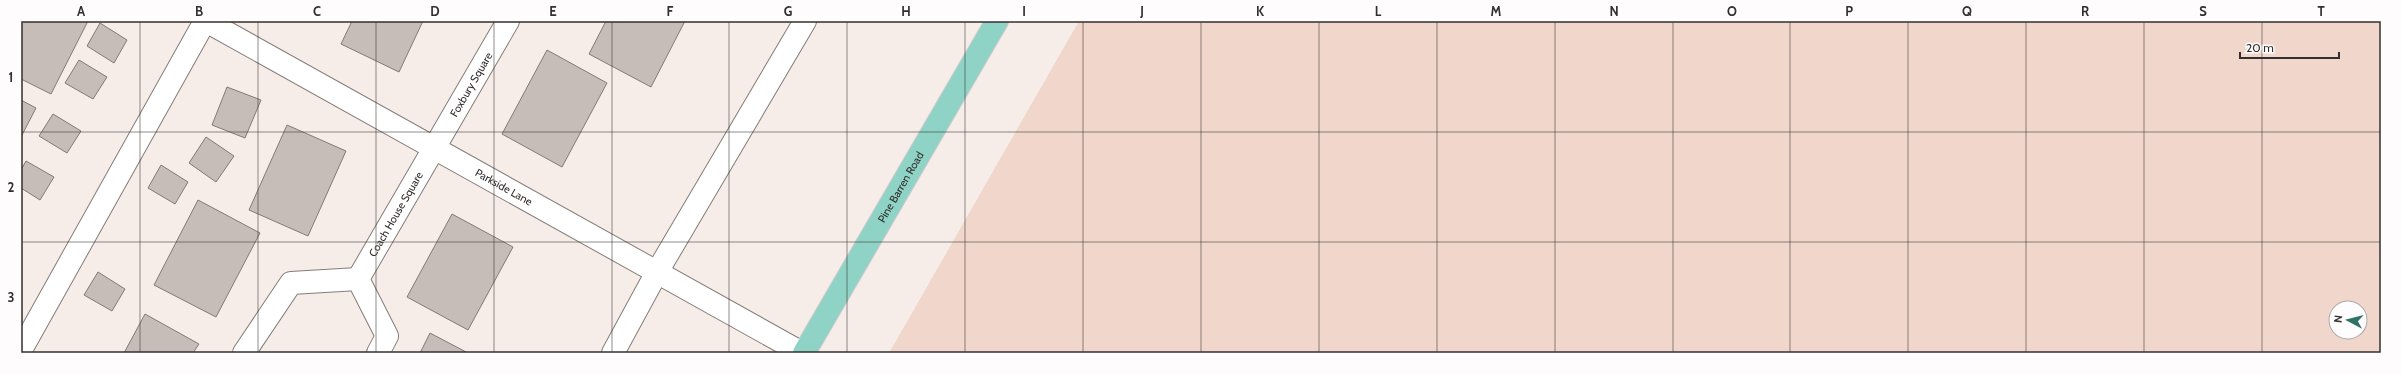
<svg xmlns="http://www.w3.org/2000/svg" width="2402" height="374" viewBox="0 0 2402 374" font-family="Cabin,sans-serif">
<rect width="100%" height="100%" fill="#f6ede9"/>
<path fill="#f1d7cb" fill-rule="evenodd" d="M1079 21H2381V353H889ZM2336 308H2360V332H2336Z"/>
<g fill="#c6bdb9" stroke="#827a76">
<path d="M21 21H88L51 94 21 79Z"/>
<path d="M352 21H423L399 72 341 44Z"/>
<path d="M606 21H685L651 87 589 54Z"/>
<path d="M100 23 127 40 114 63 87 46Z"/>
<path d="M547 50 607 83 562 167 502 134Z"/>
<path d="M79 60 107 77 93 99 65 83Z"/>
<path d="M227 87 261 100 245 138 212 125Z"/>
<path d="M21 100 36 108 21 137Z"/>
<path d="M53 114 81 131 67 153 39 136Z"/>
<path d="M287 125 346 151 308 236 249 210Z"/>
<path d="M206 137 234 156 216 182 189 163Z"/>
<path d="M26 161 54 177 40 200 21 188V170Z"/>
<path d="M161 165 188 182 175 204 148 188Z"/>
<path d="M198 200 260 233 216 317 154 285Z"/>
<path d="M452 214 513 247 468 330 407 297Z"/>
<path d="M98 272 125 289 112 311 84 295Z"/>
<path d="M145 314 199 344 193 353H124Z"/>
<path d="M430 333 468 353H420Z"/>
</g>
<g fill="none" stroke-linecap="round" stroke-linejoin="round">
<g stroke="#857d7a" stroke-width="24">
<g id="minor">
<path id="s1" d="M206 21 802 353"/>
<path id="s2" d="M358 279 508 21"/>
<path d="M358 279 387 336 378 353"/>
<path d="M21 350 205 21"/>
<path d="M244 353 291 283 358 279"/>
<path d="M613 353 657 272 805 21"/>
</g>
</g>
<g stroke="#cecdcd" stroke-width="24">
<g id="major">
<path id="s3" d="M804 353 997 21"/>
</g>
</g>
<use href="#minor" stroke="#fff" stroke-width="22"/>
<use href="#major" stroke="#8fd2c6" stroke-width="22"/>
</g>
<path fill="none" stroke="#332f2e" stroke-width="1" stroke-opacity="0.55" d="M140 21V353M258 21V353M376 21V353M494 21V353M612 21V353M729 21V353M847 21V353M965 21V353M1083 21V353M1201 21V353M1319 21V353M1437 21V353M1555 21V353M1673 21V353M1790 21V353M1908 21V353M2026 21V353M2144 21V353M2262 21V353M21 132H2381M21 242H2381"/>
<g text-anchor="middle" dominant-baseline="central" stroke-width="3.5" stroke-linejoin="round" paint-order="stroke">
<g font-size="11" fill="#332f2e" stroke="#fefcfc">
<text stroke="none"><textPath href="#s2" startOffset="225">Foxbury Square</textPath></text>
<text stroke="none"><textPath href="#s1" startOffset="341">Parkside Lane</textPath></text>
<text stroke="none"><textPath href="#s3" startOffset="192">Pine Barren Road</textPath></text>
<text stroke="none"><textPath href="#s2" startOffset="75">Coach House Square</textPath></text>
</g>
</g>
<rect width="2402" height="374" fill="none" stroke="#fefcfc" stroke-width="44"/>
<g transform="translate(2348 320) rotate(277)"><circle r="19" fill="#fefcfc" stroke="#adaaaa"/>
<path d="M0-3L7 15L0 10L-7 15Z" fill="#2e7265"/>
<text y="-6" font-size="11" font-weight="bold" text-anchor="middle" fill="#332f2e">N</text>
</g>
<path d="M2240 52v6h99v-6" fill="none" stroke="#332f2e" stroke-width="2"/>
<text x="2246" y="52" font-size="12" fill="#332f2e" stroke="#fefcfc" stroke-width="3" paint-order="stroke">20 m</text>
<rect x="22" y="22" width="2358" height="330" fill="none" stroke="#332f2e" stroke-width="1.5"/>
<g font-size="13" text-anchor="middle" font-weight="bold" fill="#332f2e">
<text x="81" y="16">A</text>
<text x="199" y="16">B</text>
<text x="317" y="16">C</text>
<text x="435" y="16">D</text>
<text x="553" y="16">E</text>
<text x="670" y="16">F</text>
<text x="788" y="16">G</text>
<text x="906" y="16">H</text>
<text x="1024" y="16">I</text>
<text x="1142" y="16">J</text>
<text x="1260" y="16">K</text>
<text x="1378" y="16">L</text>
<text x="1496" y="16">M</text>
<text x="1614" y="16">N</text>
<text x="1732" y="16">O</text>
<text x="1849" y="16">P</text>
<text x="1967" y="16">Q</text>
<text x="2085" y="16">R</text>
<text x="2203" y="16">S</text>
<text x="2321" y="16">T</text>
<text x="11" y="82">1</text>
<text x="11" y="192">2</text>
<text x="11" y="302">3</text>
</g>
</svg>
